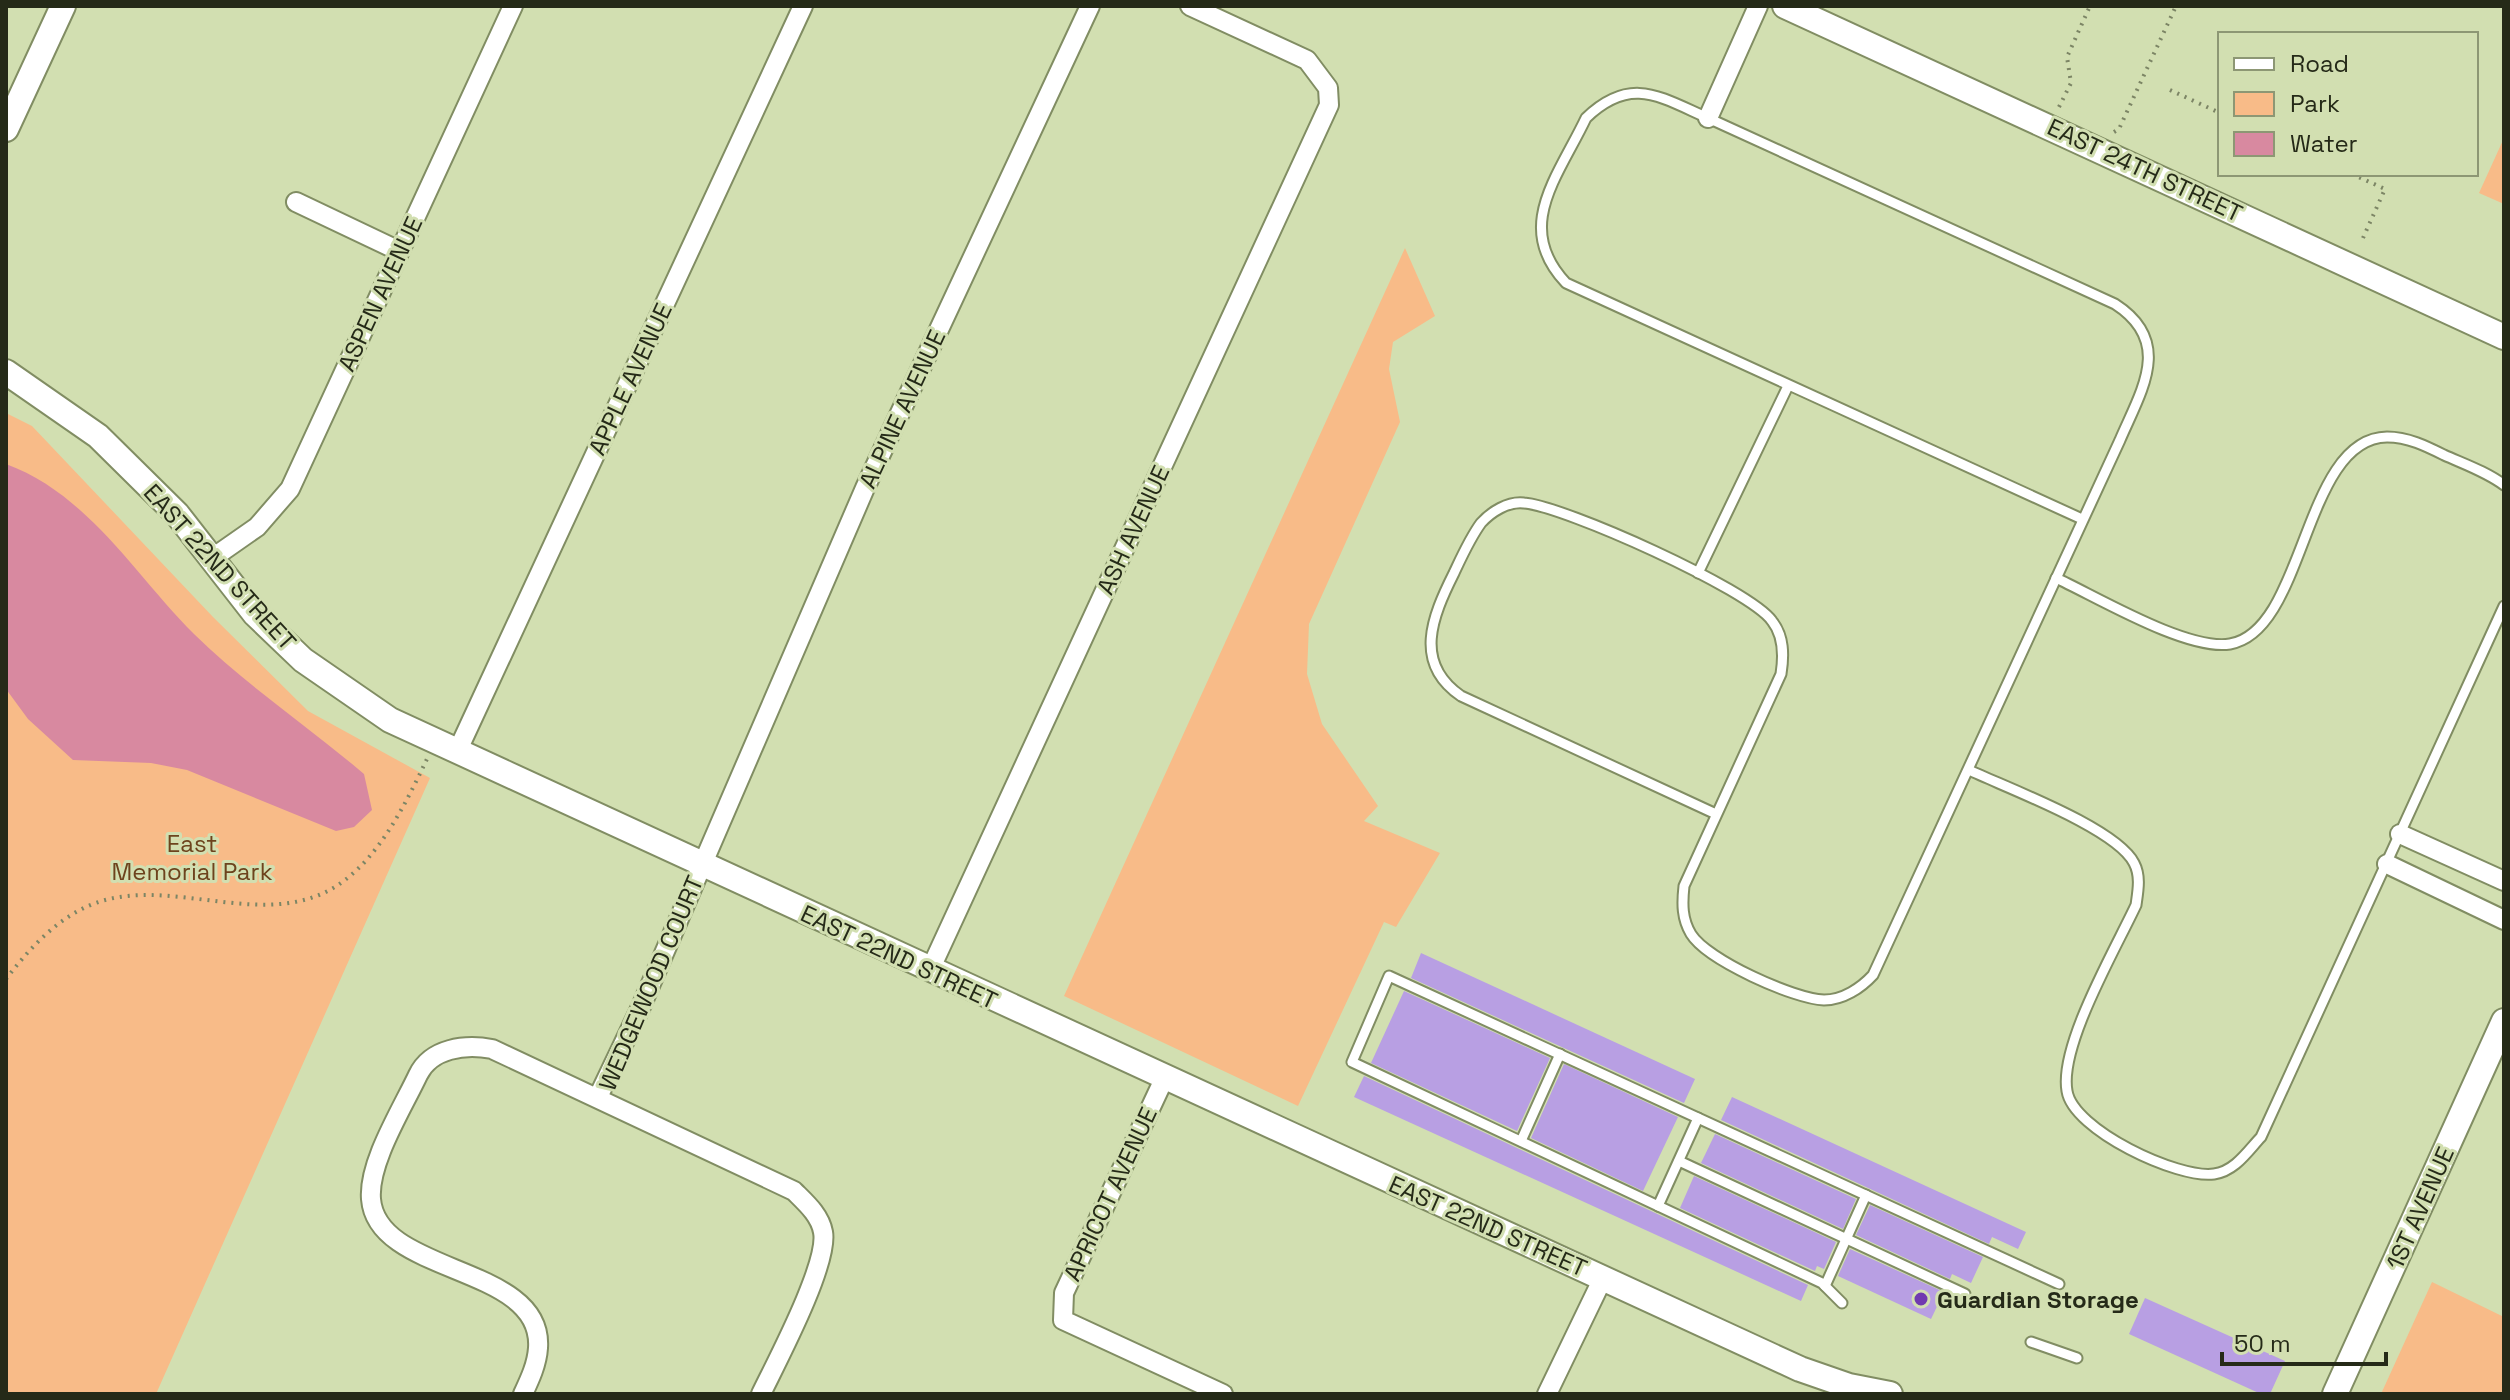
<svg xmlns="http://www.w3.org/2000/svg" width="2510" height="1400" viewBox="0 0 2510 1400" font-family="'Space Grotesk',sans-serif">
<rect width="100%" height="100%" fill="#d2dfb1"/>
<g fill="#f8bb88">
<path d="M2504 138V204L2479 193Z"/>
<path d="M1405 248 1435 316 1393 342 1389 369 1400 422 1309 624 1307 674 1322 724 1378 806 1364 821 1440 853 1396 927 1384 922 1298 1106 1064 996Z"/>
<path d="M6 413 32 426 213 617 308 711 430 778 156 1394H6Z"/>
<path d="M2432 1282 2504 1317V1394H2381Z"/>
</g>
<path fill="#d889a0" d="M6 464C88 494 135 575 194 634 247 686 308 726 364 774L372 810 354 827 336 831 187 770 151 763 73 760 28 719 6 689Z"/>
<g fill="#b89fe3">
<path d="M1421 953 1695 1079 1684 1103 1411 978Z"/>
<path d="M1404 991 1550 1058 1517 1131 1371 1063Z"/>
<path d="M1564 1064 1678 1117 1643 1191 1531 1138Z"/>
<path d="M1364 1076 1808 1285 1801 1301 1354 1097Z"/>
<path d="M1732 1097 2026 1232 2018 1249 1992 1237 1989 1244 1721 1120Z"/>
<path d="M1715 1134 1856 1199 1843 1229 1701 1163Z"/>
<path d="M1694 1176 1836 1242 1824 1269 1817 1266 1815 1271 1680 1208Z"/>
<path d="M1870 1205 1983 1257 1971 1283 1952 1274 1950 1279 1856 1235Z"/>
<path d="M1850 1249 1944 1292 1931 1319 1838 1276Z"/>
<path d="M2145 1298 2285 1361 2270 1394H2261L2129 1334Z"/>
</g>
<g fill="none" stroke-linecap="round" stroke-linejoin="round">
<g stroke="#818d63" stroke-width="13">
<g id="lane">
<path d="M1698 573 1788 386"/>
<path d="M2056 578C2097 597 2187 651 2230 644 2306 631 2303 438 2387 437 2408 437 2426 446 2444 455 2464 464 2487 472 2504 485"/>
<path d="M1969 770C2007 788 2116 828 2134 863 2141 876 2138 891 2136 905 2115 950 2059 1046 2067 1091 2073 1130 2178 1179 2214 1174 2235 1171 2247 1152 2261 1137L2504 606"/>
<path d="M1716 814 1461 696C1413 663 1432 617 1454 573 1462 556 1470 538 1481 523 1491 512 1508 501 1524 503 1564 506 1749 589 1772 621 1784 636 1784 655 1781 674L1684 886C1682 904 1682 919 1691 934 1707 960 1794 999 1824 1000 1843 1000 1861 988 1873 975L2120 440C2141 391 2174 342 2115 304L1708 118C1660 97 1631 75 1586 118 1558 177 1513 227 1566 283L2082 519"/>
<path d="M1521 1141 1560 1054"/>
<path d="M1679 1161 1965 1294"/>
<path d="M1658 1206 1698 1118"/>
<path d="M1825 1286 1866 1195"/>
<path d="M1842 1303 1822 1283 1352 1062 1389 976 2059 1284"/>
<path d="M2031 1342 2077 1358"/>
</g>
</g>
<g stroke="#818d63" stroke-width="22">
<g id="street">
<path d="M1708 118 1758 6"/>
<path d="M296 202 399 251"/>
<path d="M214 557 257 527 290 489 513 6"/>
<path d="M457 752 803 6"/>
<path d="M2400 834 2504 881"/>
<path d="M2387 864 2504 920"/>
<path d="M930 970 1329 105 1328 88 1307 60 1190 6"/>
<path d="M1164 1079 1064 1293 1063 1320 1223 1394"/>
<path d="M598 1097 640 1009 865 488 1090 6"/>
<path d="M523 1394C530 1379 537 1364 538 1348 544 1264 377 1276 371 1199 368 1163 402 1109 418 1075 431 1048 465 1044 492 1049L794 1191C806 1203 820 1215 823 1232 829 1263 777 1361 761 1394"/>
<path d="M1547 1394 1603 1278"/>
</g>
</g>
<g stroke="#818d63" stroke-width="28">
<g id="secondary">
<path d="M1785 6 2504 337"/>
<path d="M6 129 63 6"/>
<path d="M6 372 98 436 177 514 255 614 303 660 390 720 1800 1369 1849 1386 1890 1394"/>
<path d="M2335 1394 2504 1021"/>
</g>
</g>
<g stroke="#7c8565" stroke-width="4" stroke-dasharray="2 6" stroke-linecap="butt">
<path d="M2170 90 2220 113"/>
<path d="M2059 107 2071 83 2067 57 2090 6"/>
<path d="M2114 132 2119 129 2176 6"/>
<path d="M2352 174 2385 189 2363 238"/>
<path d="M6 979C29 949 57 918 93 904 173 873 271 937 345 880 382 852 407 801 427 759"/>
</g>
<use href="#lane" stroke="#fff" stroke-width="9"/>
<use href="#street" stroke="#fff" stroke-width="18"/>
<use href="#secondary" stroke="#fff" stroke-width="24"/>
</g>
<circle fill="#703ab0" stroke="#d2dfb1" stroke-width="3" cx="1921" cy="1299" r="8"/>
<g text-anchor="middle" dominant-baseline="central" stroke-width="6" stroke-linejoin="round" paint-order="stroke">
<g font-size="24" fill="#252a18" stroke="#d2dfb1">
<text transform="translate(2145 170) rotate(25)">EAST 24TH STREET</text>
<text transform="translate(380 294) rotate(-65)">ASPEN AVENUE</text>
<text transform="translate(630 379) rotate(-65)">APPLE AVENUE</text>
<text transform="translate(902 409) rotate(-65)">ALPINE AVENUE</text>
<text transform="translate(1133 530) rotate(-65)">ASH AVENUE</text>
<text transform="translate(220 567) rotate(48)">EAST 22ND STREET</text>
<text transform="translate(899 957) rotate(25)">EAST 22ND STREET</text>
<text transform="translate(651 983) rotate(-67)">WEDGEWOOD COURT</text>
<text transform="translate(1110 1194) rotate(-65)">APRICOT AVENUE</text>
<text transform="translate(2420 1208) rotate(-66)">1ST AVENUE</text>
<text transform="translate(1488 1226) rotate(24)">EAST 22ND STREET</text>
</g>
<g font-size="24" fill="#6d431d" stroke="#d2dfb1">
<text x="192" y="843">East<tspan x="192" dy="28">Memorial Park</tspan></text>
</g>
<g font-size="24" font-weight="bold" fill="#252a18" stroke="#d2dfb1" text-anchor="start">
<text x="1937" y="1299">Guardian Storage</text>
</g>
</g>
<rect width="2510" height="1400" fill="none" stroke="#252a18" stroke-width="16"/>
<rect x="2218" y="32" width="260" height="144" fill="#d2dfb1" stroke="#8d9774" stroke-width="2"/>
<rect x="2234" y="58" width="40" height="12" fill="#ffffff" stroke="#8d9774" stroke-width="2"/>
<text x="2290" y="72" font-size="24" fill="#252a18">Road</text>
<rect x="2234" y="92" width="40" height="24" fill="#f8bb88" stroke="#8d9774" stroke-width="2"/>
<text x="2290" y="112" font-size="24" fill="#252a18">Park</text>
<rect x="2234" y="132" width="40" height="24" fill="#d889a0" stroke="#8d9774" stroke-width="2"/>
<text x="2290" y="152" font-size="24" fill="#252a18">Water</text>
<path d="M2222 1352v12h164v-12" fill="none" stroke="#252a18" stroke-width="4"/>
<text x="2234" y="1352" font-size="24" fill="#252a18" stroke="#d2dfb1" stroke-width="6" paint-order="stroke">50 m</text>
</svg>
